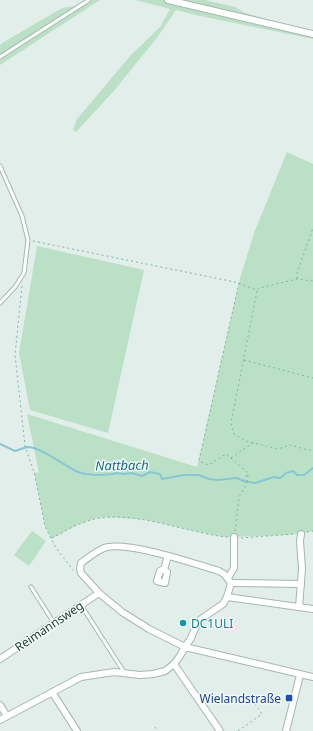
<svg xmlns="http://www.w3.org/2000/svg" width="313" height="731" viewBox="0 0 313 731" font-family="'Noto Sans',sans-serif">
<rect width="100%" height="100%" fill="#e2eee9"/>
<g fill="#bae1c6">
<path d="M93 0H100L0 65V45L2 43 62 8 87 4Z"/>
<path d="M136 0H205L235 7 245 13 274 21 281 28 313 35V39L200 16 176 10 156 39 113 92 76 132 73 130 77 119 131 55 160 27 170 9Z"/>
<path d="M287 152 313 164V531L301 534 263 536 225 537 212 535 147 520 109 517 97 518 79 524 51 539 45 526 34 472 39 473 27 414 197 467 239 282 254 233Z"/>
<path d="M37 246 144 270 108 433 30 410 19 353Z"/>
<path d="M32 531 46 541 29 566 14 555Z"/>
</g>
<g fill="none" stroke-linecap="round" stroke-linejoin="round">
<path stroke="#86c7d7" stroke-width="2" d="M0 444 15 451C19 450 23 448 27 447 42 447 64 466 78 472 89 476 101 475 113 474L116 473 125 474 132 473 142 476 150 472 160 474 162 479 184 475H199L209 479 218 480 237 478 243 481 255 483 274 477 280 478 286 473 293 471 297 475H304L313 468"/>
<g stroke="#a4b7b1" stroke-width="5">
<g id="service">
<path d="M0 57 89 0"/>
<path d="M0 166 22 216 28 240 24 273 15 287 0 303"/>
<path d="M31 587 54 623"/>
<path d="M81 605 124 672"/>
</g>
</g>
<g stroke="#a4b7b1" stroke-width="8">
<g id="minor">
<path d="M168 0 313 34"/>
<path d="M164 569 160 571 157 581 165 583 167 572 164 569 168 556"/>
<path d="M228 578 234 568V537"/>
<path d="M231 583 301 584"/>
<path d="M227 597 313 609"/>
<path d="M299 607 302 569 300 541 301 534"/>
<path d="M0 659 99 593"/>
<path d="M174 664 220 731"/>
<path d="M52 692 77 731"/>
<path d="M0 705 7 716"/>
<path d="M0 720 81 677 114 672 140 675 153 674 165 671 174 664 180 656 185 647 191 638 197 624 201 619 223 604 227 597 231 583 224 574 219 571C195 564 126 540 104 548 96 551 88 558 81 563L80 569 81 573 99 593 122 612 149 629 185 647 313 677"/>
<path d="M286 731 300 675"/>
</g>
</g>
<g stroke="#80b4a6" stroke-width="1" stroke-dasharray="2 3" stroke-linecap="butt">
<path d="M33 241 235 282 257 290 260 288 297 279 313 281"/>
<path d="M297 279V273L313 228"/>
<path d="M22 286 15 355 25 446 34 472 45 526 56 548 73 570"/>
<path d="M257 291 231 423 234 434 246 441 278 449 290 445 308 450H313"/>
<path d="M244 360 313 378"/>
<path d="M231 458 253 443"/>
<path d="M247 482 248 475"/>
<path d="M235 531 239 497 247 483 243 481 248 473 226 454 208 465 199 461 239 283"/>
<path d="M307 532 313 531"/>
<path d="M52 538C63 532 75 525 88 521 119 511 155 522 185 529 199 532 213 536 228 537"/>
<path d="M241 538 294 534"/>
<path d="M155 727 158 731"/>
<path d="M238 731 262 714 250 697"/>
</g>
<use href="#service" stroke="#fff" stroke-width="3"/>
<use href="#minor" stroke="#fff" stroke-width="6"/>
</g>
<circle fill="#0f9aa8" stroke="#f3faf7" stroke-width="1.5" cx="183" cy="623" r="4"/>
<rect fill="#1a4fb4" stroke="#f3faf7" stroke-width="1.5" x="285" y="694" width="8" height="8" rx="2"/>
<g text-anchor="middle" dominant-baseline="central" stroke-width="3" stroke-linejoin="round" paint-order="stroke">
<g font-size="12" fill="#0d838f" stroke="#f3faf7" text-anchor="start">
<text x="191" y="623">DC1ULI</text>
</g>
<g font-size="12" fill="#21413a" stroke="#f3faf7">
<text transform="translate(49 626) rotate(-34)">Reimannsweg</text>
</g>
<g font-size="12" fill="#164399" stroke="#f3faf7" text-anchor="end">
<text x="281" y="698">Wielandstraße</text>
</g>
<g font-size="13" font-style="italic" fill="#156b82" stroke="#f3faf7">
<text transform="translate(122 465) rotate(-1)">Nattbach</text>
</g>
</g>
</svg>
